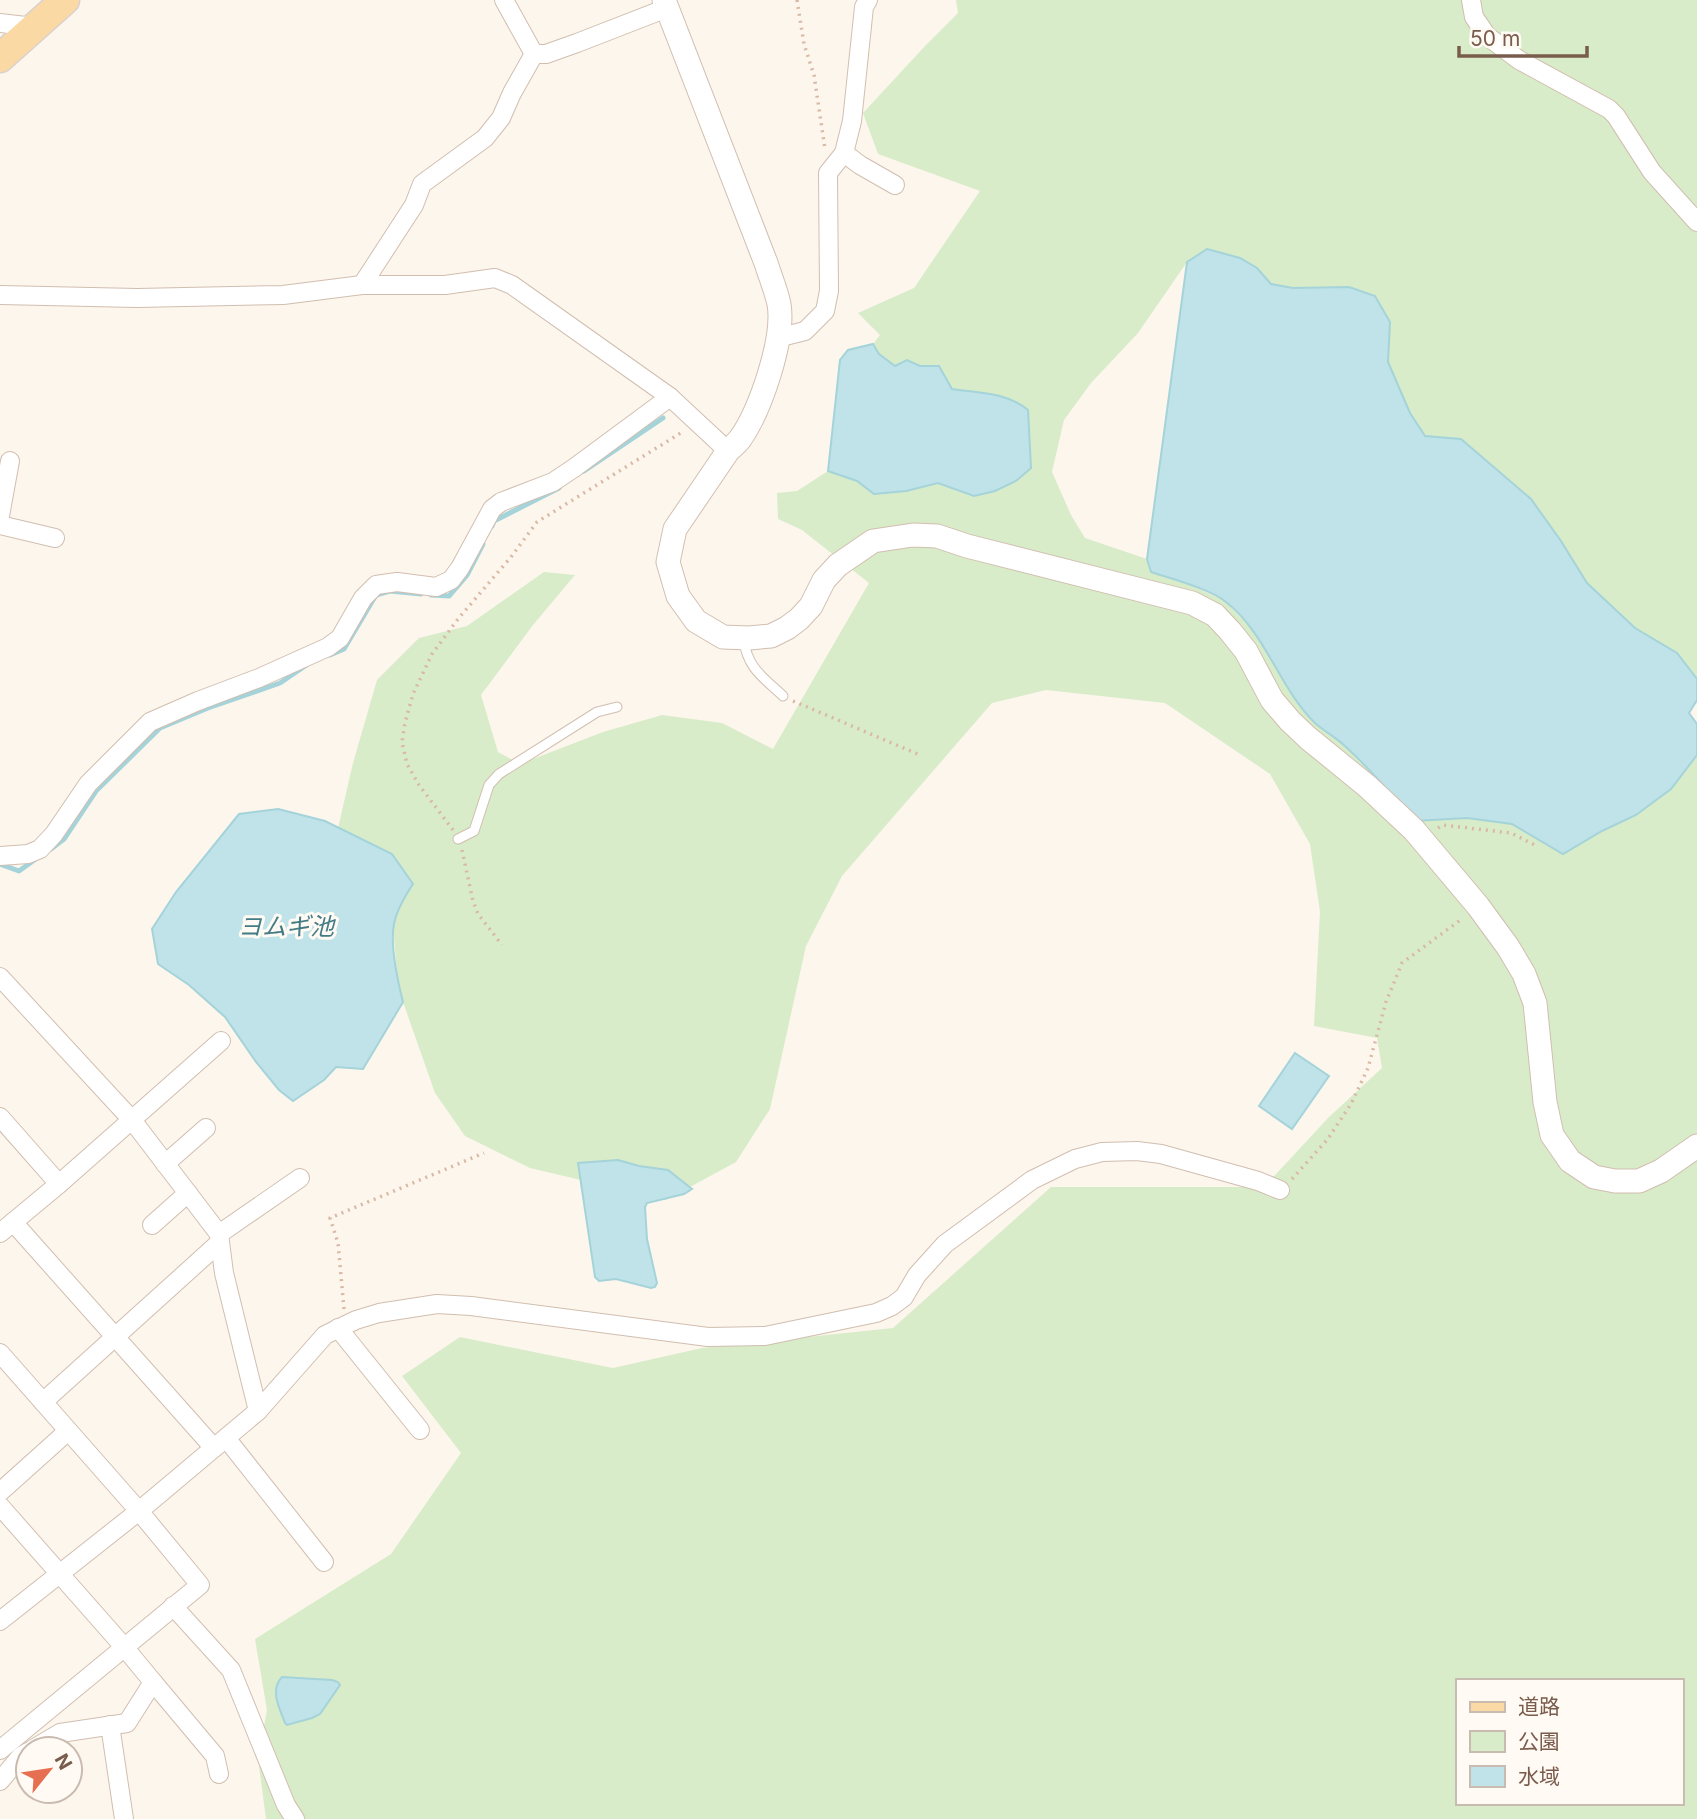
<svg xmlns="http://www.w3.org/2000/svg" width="1697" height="1819" viewBox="0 0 1697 1819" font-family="Inter,'Noto Sans JP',sans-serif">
<rect width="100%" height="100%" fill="#fdf6ec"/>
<path fill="#d8ecc9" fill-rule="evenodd" d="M956 0H1697V679L1677 653 1635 628 1587 583 1561 541 1492 467 1461 439 1425 436 1410 413 1388 362 1390 322 1349 287 1293 288 1271 284 1257 268 1187 262 1138 333 1091 383 1064 420 1052 472 1071 515 1085 538 1147 559 1151 572 1195 587 1225 601 1254 631 1274 666 1314 722 1343 744 1374 774 1414 821 1467 818 1512 824 1563 854 1602 830 1636 815 1696 758 1697 755V1819H266L258 1758 267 1710 255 1639 391 1554 461 1453 402 1376 460 1337 613 1368 702 1348 893 1328 1051 1187H1264L1329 1117 1382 1068 1377 1038 1314 1026 1320 912 1310 844 1270 774 1165 703 1046 690 992 703 842 876 806 946 770 1109 736 1162 666 1200 530 1168 465 1136 435 1093 403 1002 397 974 393 926 398 909 413 883 392 854 338 828 353 763 377 680 419 638 467 626 544 572 575 575 533 625 481 695 498 752 520 764 603 732 662 715 722 723 773 749 869 583 802 530 778 519 777 493 797 491 828 471 857 481 874 494 906 491 938 483 974 496 1031 468 1028 410C1007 393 979 393 952 389L939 366H920L907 360 895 366 879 354 873 344 880 335 858 313 914 288 980 191 878 154 863 113 926 45 958 13ZM1457 1681H1681V1803H1457Z"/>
<g fill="#bfe3e8" stroke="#a5d3da" stroke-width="2">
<path d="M1207 249 1240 258 1257 268 1271 284 1293 288 1349 287 1375 296 1390 322 1388 362 1410 413 1425 436 1461 439 1531 499 1561 541 1587 583 1635 628 1677 653 1697 679V700L1689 713 1697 724V755L1671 789 1636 815 1602 831 1563 854 1512 824 1467 818 1414 821C1392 795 1370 769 1345 746 1335 737 1324 731 1315 723 1279 688 1266 633 1226 602 1210 589 1172 579 1151 572L1147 559 1187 262Z"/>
<path d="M873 344 879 354 895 366 907 360 920 366H939L952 389C980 393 1006 392 1028 410L1031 468 1016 481 995 491 974 496 938 483 906 491 874 494 857 481 828 471 840 360 848 350Z"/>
<path d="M278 809 325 821 392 854 413 884C405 896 397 909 394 924 390 944 398 982 403 1002L363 1069 336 1067 324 1080 293 1101 279 1090 256 1062 225 1017 189 985 158 964 152 929 176 892 239 814Z"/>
<path d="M1295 1053 1329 1076 1292 1129 1259 1106Z"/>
<path d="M618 1160 639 1166 668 1170 692 1189 684 1194 647 1203 645 1207 647 1239 657 1283 655 1287 651 1288 616 1279 599 1281 595 1277 578 1163Z"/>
<path d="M282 1677 332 1680 338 1682 340 1685 320 1714 312 1718 287 1725 285 1723C280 1709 269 1690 282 1677Z"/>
</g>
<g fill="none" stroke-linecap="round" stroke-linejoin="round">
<g stroke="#a5d3da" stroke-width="5">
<path d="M584 471 663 418"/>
<path d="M492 526 494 521 559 488"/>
<path d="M431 595 449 596 467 575 483 544"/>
<path d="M330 655 344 649 376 595 390 591 421 594"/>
<path d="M51 849 64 839 96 791 160 728 208 708 280 683 308 664"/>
<path d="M0 864 19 871 37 858"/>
</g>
<g stroke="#d1beb0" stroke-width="11">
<g id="service">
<path d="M744 640C747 668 764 678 783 696"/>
<path d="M458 839 474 831 489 785 499 774 597 712 617 707"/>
</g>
</g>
<g stroke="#d1beb0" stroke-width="20">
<g id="minor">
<path d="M504 0 534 54H546L577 43 667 8"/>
<path d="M1471 0 1474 17 1487 36 1519 60 1609 109 1616 116 1652 172 1697 222"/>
<path d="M0 23 34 27"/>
<path d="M844 153 860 165 895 185"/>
<path d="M362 285 414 205 422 184 485 138 501 118 512 93 534 54"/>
<path d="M0 295 137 298 283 295 362 285H445L495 278 512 285 670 397 728 451"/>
<path d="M777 338 805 331 825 311 829 291 828 173 844 153 852 121 864 7 868 0"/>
<path d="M0 516 10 461"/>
<path d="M0 525 55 538"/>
<path d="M0 856 28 854 40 849 54 834 88 784 150 722 198 701 259 678 328 647 340 638 363 598 376 585 397 582 436 587 451 580 460 568 492 509 501 502 553 482 574 468 670 397"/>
<path d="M0 977 132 1120 219 1234 224 1273 258 1411"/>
<path d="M0 1117 59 1184"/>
<path d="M165 1164 206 1128"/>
<path d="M13 1222 214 1448"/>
<path d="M152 1225 188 1193"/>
<path d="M0 1233 59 1184 221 1041"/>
<path d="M219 1234 300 1178"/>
<path d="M338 1328 420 1430"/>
<path d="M0 1353 139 1511 200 1585 0 1750"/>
<path d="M43 1402 219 1243"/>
<path d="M226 1438 324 1562"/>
<path d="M0 1492 68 1431"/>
<path d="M0 1506 125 1648 153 1682 127 1723 60 1733 33 1749"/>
<path d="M173 1606 231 1670 286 1805 295 1819"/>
<path d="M0 1621 139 1511 258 1411 325 1335 356 1320 379 1313 437 1304 471 1306 708 1337 765 1336 876 1313 892 1306 904 1297 917 1275 945 1244 1032 1180 1075 1159 1102 1152 1137 1151 1161 1154 1258 1181 1280 1190"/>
<path d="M153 1682 215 1756 219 1774"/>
<path d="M110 1725 124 1819"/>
<path d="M0 1781 21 1756 28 1752"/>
</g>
</g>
<g stroke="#d1beb0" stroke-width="25">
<path id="tertiary" d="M664 0 766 263C770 276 776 290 779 304 785 339 760 411 740 439 737 443 732 447 728 451L675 529 668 562 678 596 696 621 723 637 749 638 771 636 787 628 799 619 811 606 824 580 838 565 873 541 913 535 937 536 967 546 1192 603 1215 615 1230 631 1246 651 1272 700 1290 721 1308 738 1367 786 1414 830 1478 906 1508 947 1524 974 1535 1003 1545 1102 1552 1135 1570 1161 1594 1177 1615 1181H1639L1661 1171 1697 1146"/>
</g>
<g stroke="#dad1cd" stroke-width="31">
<path id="primary" d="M0 58 65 0"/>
</g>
<g stroke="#d9b8a5" stroke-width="3.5" stroke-dasharray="2 5" stroke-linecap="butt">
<path d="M797 0 804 44 814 75 825 149"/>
<path d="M793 701 920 755"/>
<path d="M1438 828 1443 825 1511 833 1537 846"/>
<path d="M453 830 419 785 407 764 402 742 405 723 413 694 432 654 458 619 511 557 537 522 684 431"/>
<path d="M462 850 473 901 478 914 502 945"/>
<path d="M1292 1179 1327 1140 1351 1104 1368 1068 1386 1002 1402 963 1463 918"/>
<path d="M344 1309 338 1243 330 1218 484 1153"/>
</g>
<use href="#service" stroke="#fff" stroke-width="9"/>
<use href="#minor" stroke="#fff" stroke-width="18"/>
<use href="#tertiary" stroke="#fff" stroke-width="23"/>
<use href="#primary" stroke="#fbd9a5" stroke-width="28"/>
</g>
<g text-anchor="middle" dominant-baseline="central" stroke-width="6" stroke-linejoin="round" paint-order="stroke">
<g font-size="24" font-style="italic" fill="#437c86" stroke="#fffaf3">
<text x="286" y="926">ヨムギ池</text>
</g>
</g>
<rect x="1456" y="1679" width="228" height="126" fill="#fffaf3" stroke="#cabbb1" stroke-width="2"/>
<rect x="1470" y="1702" width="35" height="10" fill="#fbd9a5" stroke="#cabbb1" stroke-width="2"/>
<text x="1518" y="1714" font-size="21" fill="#7a5c4d">道路</text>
<rect x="1470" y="1731" width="35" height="21" fill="#d8ecc9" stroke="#cabbb1" stroke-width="2"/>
<text x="1518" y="1749" font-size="21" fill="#7a5c4d">公園</text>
<rect x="1470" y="1766" width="35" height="21" fill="#bfe3e8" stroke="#cabbb1" stroke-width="2"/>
<text x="1518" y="1784" font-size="21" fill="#7a5c4d">水域</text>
<g transform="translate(49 1770) rotate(60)"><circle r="33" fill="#fffaf3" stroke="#cabbb1" stroke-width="2"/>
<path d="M0-5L12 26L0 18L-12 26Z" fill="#e76f51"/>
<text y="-10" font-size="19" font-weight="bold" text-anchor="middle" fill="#7a5c4d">N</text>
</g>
<path d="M1459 46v10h128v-10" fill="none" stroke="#7a5c4d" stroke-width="3.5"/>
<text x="1470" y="46" font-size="21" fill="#7a5c4d" stroke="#fffaf3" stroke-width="5" paint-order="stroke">50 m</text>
</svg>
